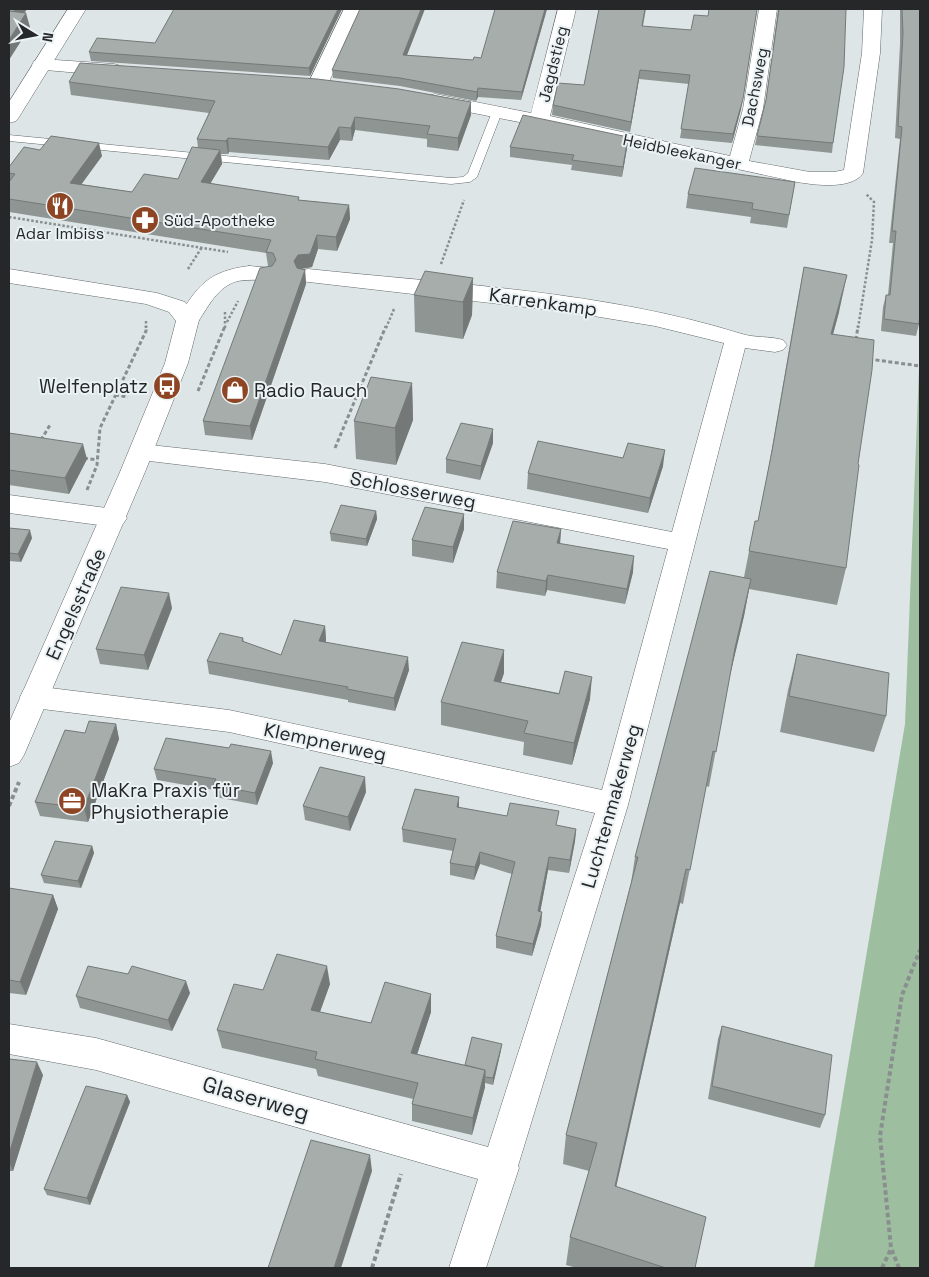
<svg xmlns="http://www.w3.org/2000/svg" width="929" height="1277" viewBox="0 0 929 1277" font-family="'Space Grotesk',sans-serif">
<rect width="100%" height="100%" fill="#dde5e7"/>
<path fill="#9dbf9f" d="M919 369 920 1268H814L905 724Z"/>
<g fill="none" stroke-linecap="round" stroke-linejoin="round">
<g stroke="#63696b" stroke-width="1">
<path id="service" d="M497 109 502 112 477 177 470 182 451 184 9 141V135L451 178 463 177 468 173 492 112Z"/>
</g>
<g stroke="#63696b" stroke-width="1">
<g id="minor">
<path d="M344 9H362L328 84 325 88 318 90 311 88 308 84Z"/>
<path d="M558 9H576L550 116 730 156 743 109 759 9H777L763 109 749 161 810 172H834L844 170 862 53 864 9H882L880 53 863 173C852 190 815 185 797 182L539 126 428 104 425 100 428 96 435 94 531 113Z"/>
<path d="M41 59 114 64 121 66 123 70 121 74 114 76 34 69 32 65 34 61Z"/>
<path d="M249 266 273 268 276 273 273 278C261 281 250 279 238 281 217 286 207 309 196 325L188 327 180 325 177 320C197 286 208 271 249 266Z"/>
<path d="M308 269C450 284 605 291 742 334 755 338 770 336 783 340L787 345 783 350 775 352 745 348 628 805 518 1166 519 1168 486 1268H449L478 1179 96 1070 9 1054V1024L96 1038 488 1147 595 813 229 732 34 708 24 705 20 697 24 689 34 686 229 710 602 790 668 549 325 482 141 460 132 458 129 452 132 446 141 444 325 464 672 532 724 343 655 326 569 312 300 281 297 276 300 271Z"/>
<path d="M9 495 114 509 123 512 127 518 123 524 114 527 9 513Z"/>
</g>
</g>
<g stroke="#63696b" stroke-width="1">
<g id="tertiary">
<path d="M68 9H86L19 117 16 121 9 123V102Z"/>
<path d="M9 269 157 293 185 302 199 320 188 363 145 472 24 755 19 763 9 767V723L120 472 165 363 176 321 169 312 146 304 9 283Z"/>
</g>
</g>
<g stroke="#898e8f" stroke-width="2.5" stroke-dasharray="2.5 2" stroke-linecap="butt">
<path d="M9 217 228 252"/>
<path d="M441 264 464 200"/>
<path d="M188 269 202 247"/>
<path d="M146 321V328"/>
<path d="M227 322 238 301"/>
<path d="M225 328V311"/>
<path d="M386 328 394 309"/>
<path d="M858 328 872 240 874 202 866 194"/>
</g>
<g stroke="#898e8f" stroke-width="3" stroke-dasharray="4 2.5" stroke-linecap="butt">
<path d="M856 340 858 326"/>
<path d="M869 359 920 366"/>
<path d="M198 391 225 326"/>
<path d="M115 395 128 397"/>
<path d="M41 440 50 425"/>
<path d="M335 448 386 326"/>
<path d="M84 458 97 460"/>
<path d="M87 490 97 465 100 428 146 331V326"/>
</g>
<g stroke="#898e8f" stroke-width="4" stroke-dasharray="4.5 3" stroke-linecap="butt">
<path d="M9 806 19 782"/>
<path d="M372 1268 401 1174"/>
<path d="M882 1268 891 1249"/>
<path d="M899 1268 891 1248 880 1136 902 995 920 950"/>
</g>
<use href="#service" fill="#fff" fill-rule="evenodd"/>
<use href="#minor" fill="#fff" fill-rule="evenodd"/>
<use href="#tertiary" fill="#fff" fill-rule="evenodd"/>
</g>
<g fill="#8f9593">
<path d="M342 9 310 76 91 61 89 52 155 43Z"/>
<path d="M547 9 521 100 478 97 476 101 400 86 333 78 332 70 407 55 473 60 481 58Z"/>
<path d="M599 9H646L643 26 741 109 732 143 680 138 689 84 639 79 630 132 552 115 553 105 584 85Z"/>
<path d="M778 9H846L833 143 832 153 755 145 757 136 766 101Z"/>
<path d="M900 9H920L919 324 916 336 881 331 883 307 886 295H888L893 243H889L900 139 895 138 900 44Z"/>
<path d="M69 82 471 115 458 151 427 147V139L355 130 352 141 340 140 329 160 229 152 228 154H221L222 164 210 183 300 200 349 205 350 219 337 251 318 249 312 267 301 269 305 270 306 284 252 440 205 435 203 421 270 266H268L266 253 9 212V167L40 150 102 156 81 184 132 192 178 179 198 148 197 139 209 113 71 95Z"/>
<path d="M510 147 627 148 622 177 571 170 572 165 510 157Z"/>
<path d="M795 182 787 228 750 223 751 217 686 208 688 194Z"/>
<path d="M804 267 839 312 833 334 858 464 846 568 837 605 749 589 744 616 730 674 709 787 706 786 683 904 680 903 616 1187 695 1268H577L566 1265 570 1237 589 1171 563 1164 566 1135 631 883 635 857 744 577 755 521H758L767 477 797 304Z"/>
<path d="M473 278 472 315 463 339 415 332 414 295Z"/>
<path d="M412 383 413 420 396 465 356 459 354 421Z"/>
<path d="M493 429V443L480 480 446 473V459Z"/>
<path d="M9 433 87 459 69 494 9 485Z"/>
<path d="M663 466 648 513 527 489 528 473Z"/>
<path d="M376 511 377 519 367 546 331 541 330 533Z"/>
<path d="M9 528 32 538 21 562 9 561Z"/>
<path d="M464 529 453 563 412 556V540Z"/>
<path d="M561 529 560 544 633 572 625 604 547 590 545 596 496 588 497 572Z"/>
<path d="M172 608 148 670 100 664 96 649Z"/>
<path d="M325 626 326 640V642L409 670 395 711 348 702V700L209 674 207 661 243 638 244 642 281 655Z"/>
<path d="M797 654 886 716 874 752 780 732 788 690Z"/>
<path d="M504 673 501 682 590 699 572 765 523 755 524 742 441 725V702Z"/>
<path d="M116 724 119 739 88 822 40 816 35 802 85 733Z"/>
<path d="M229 748 273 763 257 805 216 797 214 790 157 780 154 769Z"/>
<path d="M366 792 350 831 305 820 303 806Z"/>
<path d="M459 808 576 829 575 841 569 873 548 870 540 912H542L541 925 532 956 496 948V936L512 874 480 864 474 880 450 875V863L453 851 403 842 402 829Z"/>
<path d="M92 846 94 853 81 888 44 883 41 875Z"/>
<path d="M9 888 53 895 58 909 26 995 9 993Z"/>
<path d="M330 984 320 1012 371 1023 431 1012 417 1054 465 1065 501 1050 493 1085 485 1083V1087L472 1135 412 1121V1104L413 1099 318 1076 316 1069 222 1048 217 1030 263 990Z"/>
<path d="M190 993 172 1031 80 1008 76 996Z"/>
<path d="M722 1026 825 1115 820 1128 708 1099 718 1039Z"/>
<path d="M9 1059 43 1075 13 1171H9Z"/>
<path d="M127 1095 130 1102 90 1205 47 1195 44 1189Z"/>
</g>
<g fill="#747978">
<path d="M15 9H27L16 26 13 12Z"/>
<path d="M338 9H342L310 76 309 68Z"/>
<path d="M421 9H425L404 63 403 55Z"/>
<path d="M545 9H547L521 100 522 92Z"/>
<path d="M757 9 741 109 732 143 733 134Z"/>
<path d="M26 13 30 27 9 60V40Z"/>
<path d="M640 70 639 79 630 132 631 122Z"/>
<path d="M478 88V97L476 101 477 92Z"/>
<path d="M471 102V115L458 151V138Z"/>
<path d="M355 117V130L352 141 351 128Z"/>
<path d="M339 127 340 140 329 160 328 147Z"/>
<path d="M628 137 627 148 622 177 623 167Z"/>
<path d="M228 138 229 152 228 154 226 141Z"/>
<path d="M99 143 102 156 73 196 70 183Z"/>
<path d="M220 150 222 164 203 196 201 182Z"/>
<path d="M349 205 350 219 337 251 336 237Z"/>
<path d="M317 235 318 249 312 267 300 269 295 275 294 261 298 255Z"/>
<path d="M305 270 306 284 252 440 250 426Z"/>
<path d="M847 275 839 312 823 371 831 334Z"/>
<path d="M473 278 472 315 463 339V302Z"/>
<path d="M412 383 413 420 396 465 395 428Z"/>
<path d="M493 429V443L480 480 481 466Z"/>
<path d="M83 444 87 459 69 494 65 478Z"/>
<path d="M665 450 663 466 648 513 650 498Z"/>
<path d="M376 511 377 519 367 546 366 539Z"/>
<path d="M464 514V529L453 563V547Z"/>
<path d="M561 529 560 544 557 543Z"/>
<path d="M30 530 32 538 21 562 18 554Z"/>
<path d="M634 556 633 572 625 604 627 589Z"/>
<path d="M548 575 547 590 545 596 546 581Z"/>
<path d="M751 579 744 616 728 684 735 648Z"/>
<path d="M169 593 172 608 148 670 144 655Z"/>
<path d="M325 626 326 640 321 654 319 641Z"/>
<path d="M504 650V673L493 704 494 681Z"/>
<path d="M408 657 409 670 395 711 394 698Z"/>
<path d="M592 677 590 699 572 765 574 743Z"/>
<path d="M116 724 119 739 88 822 84 808Z"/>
<path d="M271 751 273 763 257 805 255 793Z"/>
<path d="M365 777 366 792 350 831 348 817Z"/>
<path d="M459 797V810L457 807Z"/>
<path d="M576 829 575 841 569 873 570 860Z"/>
<path d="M92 846 94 853 81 888 78 881Z"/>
<path d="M480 852V864L474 880 475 867Z"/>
<path d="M549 857 548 870 538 924V911Z"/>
<path d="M686 869 680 903 610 1214 615 1186Z"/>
<path d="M53 895 58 909 26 995 20 982Z"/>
<path d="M542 912 541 925 532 956 533 944Z"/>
<path d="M327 966 330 984 314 1028 311 1010Z"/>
<path d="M186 981 190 993 172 1031 168 1020Z"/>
<path d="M431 994V1012L412 1070 411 1053Z"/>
<path d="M502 1044 501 1050 493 1085V1078Z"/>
<path d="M37 1062 43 1075 13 1171 9 1162V1154Z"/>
<path d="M485 1070V1087L472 1135 473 1118Z"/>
<path d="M127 1095 130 1102 90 1205 87 1198Z"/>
<path d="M370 1155 372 1171 341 1268H334Z"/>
</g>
<g fill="#a6adab" stroke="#747978">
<path d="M9 9H15L13 12 9 11Z"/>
<path d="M174 9H338L309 68 89 52 97 38 155 43Z"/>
<path d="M360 9H421L403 55 473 60 474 57 481 58 495 9H545L522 92 478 88 477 92 400 78 332 70Z"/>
<path d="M599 9H645L642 26 691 30 694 15 708 16 709 9H757L743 99 733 134 681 129 690 75 640 70 631 122 553 105 558 83 584 85Z"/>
<path d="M779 9H846L844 67 833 143 757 136 766 100Z"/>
<path d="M902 9H920V312L919 324 884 319 886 295H890L896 231H892L902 127 898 126 903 33Z"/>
<path d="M9 11 26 13 9 40Z"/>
<path d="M80 63 317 79 399 89 471 102 458 138 427 134 430 126 355 117 351 128 339 127 328 147 228 138 226 141 197 139 215 101 69 82Z"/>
<path d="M523 115 628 137 623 167 572 160 574 155 510 147Z"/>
<path d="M51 136 99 143 70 183 132 192 144 174 178 179 192 147 220 150 201 182 299 197 298 200 349 205 336 237 317 235 310 254 298 255 294 261 297 268 305 270 250 426 203 421 260 268 272 266 276 260 273 253 266 252 271 240 9 199V182L15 174 9 173V167L24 147 40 150Z"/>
<path d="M695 168 795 182 789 215 752 209 753 203 688 194Z"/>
<path d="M804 267 847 275 831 334 874 340 872 370 858 464 859 465 846 568 749 551 755 521H758L772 451Z"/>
<path d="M425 271 473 278 463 302 414 295Z"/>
<path d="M371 377 412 383 395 428 354 421Z"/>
<path d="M461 423 493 429 481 466 446 459Z"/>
<path d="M9 433 83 444 65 478 9 470Z"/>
<path d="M538 441 623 458 628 443 665 450 650 498 528 473Z"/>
<path d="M341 505 376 511 366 539 330 533Z"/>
<path d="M425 507 464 514 453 547 412 540Z"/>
<path d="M513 521 561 529 557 543 634 556 627 589 548 575 546 581 497 572Z"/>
<path d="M9 528 30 530 18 554 9 553Z"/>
<path d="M710 571 751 579 735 648 716 752 713 751 690 870 686 869 615 1186 706 1217 695 1268H666L570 1237 597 1143 566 1135 638 857H635Z"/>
<path d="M121 587 169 593 144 655 96 649Z"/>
<path d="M294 620 325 626 319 641 408 657 394 698 347 689 348 687 207 661 220 633 243 638 242 641 281 655Z"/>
<path d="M462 642 504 650 494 681 559 694 565 671 592 677 574 743 524 733 528 721 441 702Z"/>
<path d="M797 654 889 673 886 716 789 696Z"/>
<path d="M89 721 116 724 84 808 35 802 65 730 85 733Z"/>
<path d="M166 738 229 748 231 744 271 751 255 793 213 785 216 779 154 769Z"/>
<path d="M320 767 365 777 348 817 303 806Z"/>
<path d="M415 789 459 797 457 807 507 816 510 803 559 811 556 825 576 829 570 860 549 857 538 911 542 912 533 944 496 936 515 862 480 852 475 867 450 863 456 839 402 829Z"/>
<path d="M55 841 92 846 78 881 41 875Z"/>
<path d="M9 888 53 895 20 982 9 980Z"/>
<path d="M277 954 327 966 311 1010 371 1023 385 982 431 994 411 1053 485 1070 473 1118 412 1104 418 1083 315 1059 317 1052 217 1030 234 984 263 990Z"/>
<path d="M88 966 128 974 132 966 186 981 168 1020 76 996Z"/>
<path d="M722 1026 832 1055 825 1115 712 1086Z"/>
<path d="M472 1037 502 1044 493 1078 485 1077V1070L465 1065Z"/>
<path d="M9 1059 37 1062 9 1154Z"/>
<path d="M86 1086 127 1095 87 1198 44 1189Z"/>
<path d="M311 1140 370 1155 334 1268H268Z"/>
</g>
<defs>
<g id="restaurant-disc" transform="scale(1.4375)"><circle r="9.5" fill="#8d4524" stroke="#ebf2f4"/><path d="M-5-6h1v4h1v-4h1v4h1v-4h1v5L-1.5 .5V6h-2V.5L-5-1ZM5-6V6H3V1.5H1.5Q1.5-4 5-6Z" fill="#fff"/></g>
<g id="pharmacy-disc" transform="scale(1.4375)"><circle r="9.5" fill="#8d4524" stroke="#ebf2f4"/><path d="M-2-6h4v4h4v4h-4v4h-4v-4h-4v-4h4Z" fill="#fff"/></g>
<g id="bus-disc" transform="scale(1.4375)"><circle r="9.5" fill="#8d4524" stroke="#ebf2f4"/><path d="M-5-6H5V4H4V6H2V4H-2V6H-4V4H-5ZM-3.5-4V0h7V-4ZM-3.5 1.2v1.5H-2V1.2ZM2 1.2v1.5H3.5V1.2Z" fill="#fff"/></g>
<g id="shop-disc" transform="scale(1.4375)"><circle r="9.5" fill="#8d4524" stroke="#ebf2f4"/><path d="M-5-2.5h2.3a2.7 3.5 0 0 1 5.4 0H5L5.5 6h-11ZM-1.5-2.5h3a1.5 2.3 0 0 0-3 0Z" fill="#fff"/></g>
<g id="office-disc" transform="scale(1.4375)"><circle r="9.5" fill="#8d4524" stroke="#ebf2f4"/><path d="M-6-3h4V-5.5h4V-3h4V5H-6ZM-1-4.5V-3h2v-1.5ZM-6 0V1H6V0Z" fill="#fff"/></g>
</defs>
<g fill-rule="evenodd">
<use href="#restaurant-disc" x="60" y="206"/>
<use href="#pharmacy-disc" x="145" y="220"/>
<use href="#bus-disc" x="167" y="386"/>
<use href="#shop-disc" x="235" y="390"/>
<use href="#office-disc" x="72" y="801"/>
</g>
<g text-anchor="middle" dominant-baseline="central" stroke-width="4" stroke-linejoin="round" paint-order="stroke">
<g font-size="16" fill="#252728" stroke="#ebf2f4">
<text transform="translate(553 64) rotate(-76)">Jagdstieg</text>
<text transform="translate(755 87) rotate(-79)">Dachsweg</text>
<text transform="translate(682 152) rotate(12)">Heidbleekanger</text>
</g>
<g font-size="16" fill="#252728" stroke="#ebf2f4" text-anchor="start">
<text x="164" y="220">Süd-Apotheke</text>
<text x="60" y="233" text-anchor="middle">Adar Imbiss</text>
</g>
<g font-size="19" fill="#252728" stroke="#ebf2f4">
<text transform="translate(543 302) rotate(8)">Karrenkamp</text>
<text transform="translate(413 490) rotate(11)">Schlosserweg</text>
<text transform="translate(76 604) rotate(-66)">Engelsstraße</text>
<text transform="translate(325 742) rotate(12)">Klempnerweg</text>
<text transform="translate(611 806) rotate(-74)">Luchtenmakerweg</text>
</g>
<g font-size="19" fill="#252728" stroke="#ebf2f4" text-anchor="start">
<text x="148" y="386" text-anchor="end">Welfenplatz</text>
<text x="254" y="390">Radio Rauch</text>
<text x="91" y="790">MaKra Praxis für<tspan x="91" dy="22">Physiotherapie</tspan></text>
</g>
<g font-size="22" fill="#252728" stroke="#ebf2f4">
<text transform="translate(256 1098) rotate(16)">Glaserweg</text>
</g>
</g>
<rect width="929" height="1277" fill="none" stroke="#252728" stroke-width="20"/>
<g transform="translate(35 35) rotate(100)" stroke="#ebf2f4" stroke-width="4" paint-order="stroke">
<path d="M0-4L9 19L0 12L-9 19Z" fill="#252728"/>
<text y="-8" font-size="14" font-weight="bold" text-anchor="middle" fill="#252728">N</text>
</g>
</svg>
